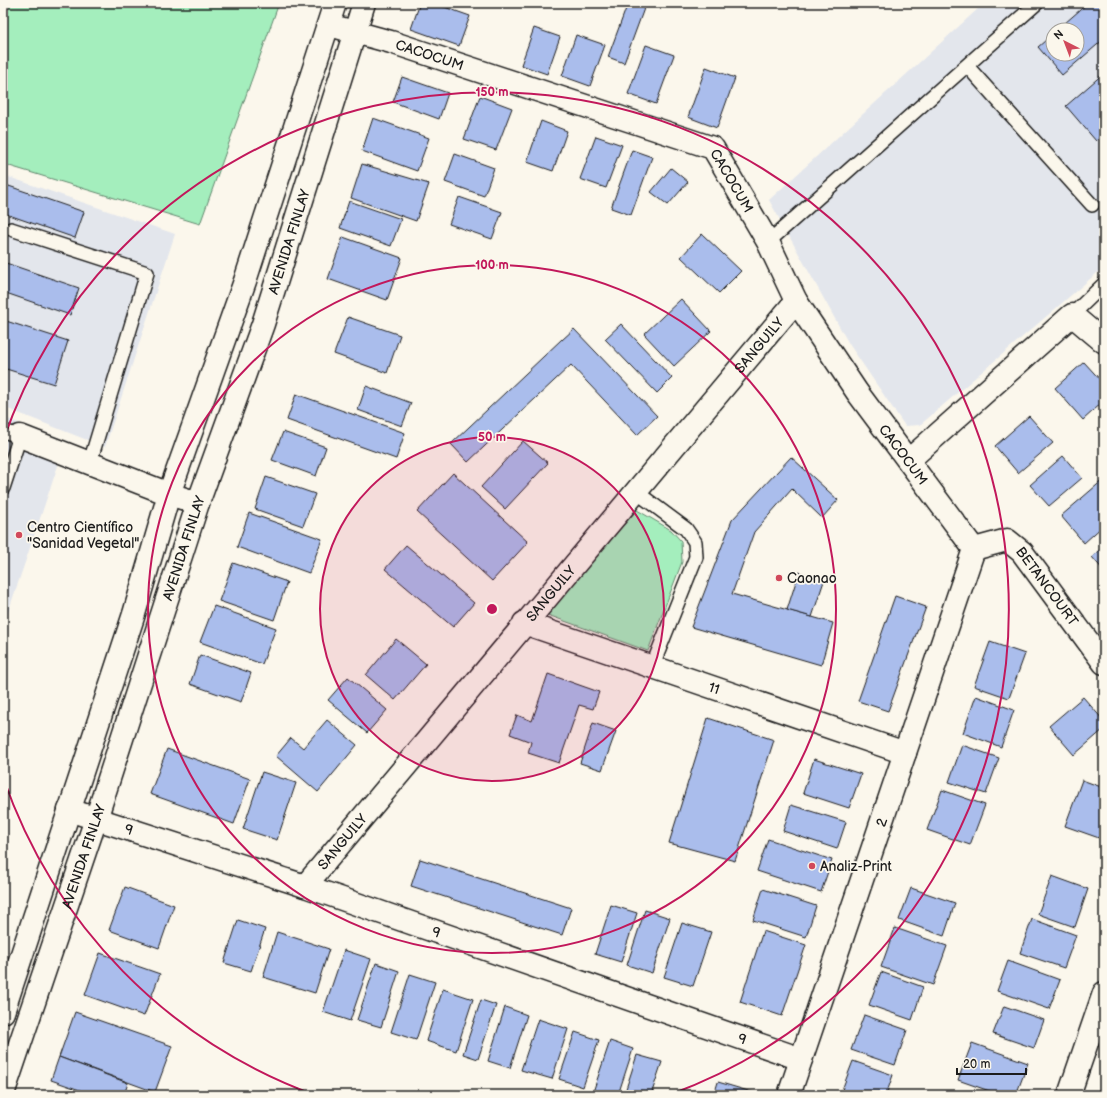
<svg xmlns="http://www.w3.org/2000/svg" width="1107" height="1098" viewBox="0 0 1107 1098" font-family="'Balsamiq Sans',sans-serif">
<rect width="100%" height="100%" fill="#fbf7ec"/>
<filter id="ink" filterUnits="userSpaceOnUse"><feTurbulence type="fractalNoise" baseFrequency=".025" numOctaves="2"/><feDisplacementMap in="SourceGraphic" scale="8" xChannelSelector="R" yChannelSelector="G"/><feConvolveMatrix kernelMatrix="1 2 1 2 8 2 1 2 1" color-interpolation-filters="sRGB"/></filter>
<g filter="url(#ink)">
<g fill="#e3e6ec" fill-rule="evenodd">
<path d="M978 3H1104V267L920 425 905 426 849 344 769 200 980 7ZM1053 30H1077V54H1053Z"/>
<path d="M3 175 175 234 105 447 3 407Z"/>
<path d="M3 417 66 442 3 627Z"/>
</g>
<g fill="#a4eebd" stroke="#60856c">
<path d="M3 3H279L200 224 3 164Z"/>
<path d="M637 510 671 530 681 541 682 562 648 651 545 614Z"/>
</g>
<g fill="#aabdec" stroke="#1c1c1c">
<path d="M420 3H433L470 16 459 46 411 29Z"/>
<path d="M628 3H646L624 63 608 57Z"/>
<path d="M1088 3H1104V39L1062 75 1038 47 1053 34V54H1077V30H1057Z"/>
<path d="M534 28 560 37 547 74 521 65Z"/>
<path d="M576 35 605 45 590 86 562 76Z"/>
<path d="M646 45 674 55 656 104 628 94Z"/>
<path d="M706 67 735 78 717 128 688 117Z"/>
<path d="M1104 73V134L1096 141 1066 106Z"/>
<path d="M402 77 448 93 439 119 393 102Z"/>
<path d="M480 96 512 108 496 150 464 139Z"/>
<path d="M373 118 429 138 417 171 362 151Z"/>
<path d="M541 121 567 131 553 171 527 162Z"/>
<path d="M596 136 622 145 606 188 580 179Z"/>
<path d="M632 150 652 157 631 215 611 208Z"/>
<path d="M455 154 494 168 484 196 445 182Z"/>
<path d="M362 164 429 184 416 221 351 198Z"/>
<path d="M671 168 688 182 668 205 651 192Z"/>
<path d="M3 184 84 212 75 238 3 213Z"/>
<path d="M459 197 502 212 492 239 449 224Z"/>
<path d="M349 201 401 219 391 246 340 228Z"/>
<path d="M702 234 741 271 719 293 681 257Z"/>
<path d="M343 237 402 258 387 300 328 279Z"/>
<path d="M3 262 79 288 70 315 3 292Z"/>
<path d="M681 299 711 331 674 366 644 334Z"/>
<path d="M348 317 400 335 387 373 334 354Z"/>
<path d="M3 320 68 341 54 384 3 368Z"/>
<path d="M621 324 672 378 657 393 605 339Z"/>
<path d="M574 329 657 416 637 435 571 365 468 462 451 444 562 339V340Z"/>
<path d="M1084 362 1104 384V401L1083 420 1055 388Z"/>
<path d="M366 386 411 403 402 426 358 410Z"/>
<path d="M296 394 405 433 396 459 287 420Z"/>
<path d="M1029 416 1053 443 1018 473 995 446Z"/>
<path d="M283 432 326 447 316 476 272 460Z"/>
<path d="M523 441 548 463 505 509 481 487Z"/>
<path d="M1063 456 1082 478 1049 506 1030 485Z"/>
<path d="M791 457 838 500 822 518 792 489 754 532 732 594 833 623 821 665 691 627 732 520Z"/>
<path d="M453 473 528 542 492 581 417 512Z"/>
<path d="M266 477 315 494 303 526 255 509Z"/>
<path d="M1104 479V525L1084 543 1061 516Z"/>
<path d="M249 513 322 539 309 573 237 547Z"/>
<path d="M406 545 474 603 453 627 385 569Z"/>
<path d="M1104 546V571L1092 557Z"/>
<path d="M233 563 287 582 274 620 219 601Z"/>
<path d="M799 572 824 581 812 617 787 610Z"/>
<path d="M895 596 926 607 888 711 858 701Z"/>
<path d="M214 606 276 628 262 664 200 642Z"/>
<path d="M396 639 426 664 395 700 366 675Z"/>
<path d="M990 642 1025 654 1009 698 974 686Z"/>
<path d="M200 655 251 673 241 702 190 684Z"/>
<path d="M548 674 599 692 593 709 579 705 559 763 528 753 531 742 510 734 517 715 532 721Z"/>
<path d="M348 677 387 710 367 733 328 700Z"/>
<path d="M976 696 1014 710 1001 747 963 733Z"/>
<path d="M1083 697 1104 721V729L1074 755 1049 726Z"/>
<path d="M708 718 774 740 735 861 669 843Z"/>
<path d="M327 720 357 745 318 792 276 756 291 738 303 748Z"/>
<path d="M593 723 616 731 602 770 580 763Z"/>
<path d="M962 745 999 758 986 794 949 782Z"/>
<path d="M167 749 250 779 234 824 150 794Z"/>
<path d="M814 759 861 774 849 808 803 793Z"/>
<path d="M262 772 296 783 277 840 243 829Z"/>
<path d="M1082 780 1104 788V825L1099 838 1065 826Z"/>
<path d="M942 790 985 805 970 845 927 830Z"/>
<path d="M791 805 846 822 837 849 783 831Z"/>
<path d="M768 839 832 860 821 892 757 871Z"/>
<path d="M420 859 571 908 562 935 411 886Z"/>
<path d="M1052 876 1088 889 1075 927 1038 914Z"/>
<path d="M125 887 174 905 159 948 109 930Z"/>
<path d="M911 888 955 903 944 936 899 920Z"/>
<path d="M763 889 816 906 806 937 753 920Z"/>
<path d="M611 905 637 913 621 962 595 954Z"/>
<path d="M645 910 670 918 652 973 627 965Z"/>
<path d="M1032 919 1076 935 1064 968 1020 953Z"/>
<path d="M238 920 265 929 251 971 224 963Z"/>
<path d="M682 923 711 932 693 986 664 977Z"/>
<path d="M895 928 947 946 933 985 881 967Z"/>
<path d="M763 931 806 945 782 1016 740 1002Z"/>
<path d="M277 932 329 949 315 993 263 977Z"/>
<path d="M344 950 371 959 350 1021 323 1012Z"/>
<path d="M100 953 160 974 144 1016 85 995Z"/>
<path d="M1008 961 1060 980 1049 1009 997 991Z"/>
<path d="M376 963 399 971 381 1027 357 1020Z"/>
<path d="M881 972 923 987 912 1020 869 1005Z"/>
<path d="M410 974 435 982 416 1040 391 1032Z"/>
<path d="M443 989 473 999 456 1051 426 1041Z"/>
<path d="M481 1000 496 1005 478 1059 463 1054Z"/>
<path d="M1004 1006 1044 1020 1034 1048 993 1034Z"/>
<path d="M505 1007 527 1015 510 1068 488 1061Z"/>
<path d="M75 1012 172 1046 155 1092 59 1057Z"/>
<path d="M864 1015 907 1030 895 1065 851 1050Z"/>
<path d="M538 1019 568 1029 552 1079 521 1070Z"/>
<path d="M575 1032 599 1040 583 1087 559 1079Z"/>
<path d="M610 1041 633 1049 618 1095H604L593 1092Z"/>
<path d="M972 1043 1028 1063 1016 1095H1001L958 1080Z"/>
<path d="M637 1055 662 1062 651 1095H624Z"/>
<path d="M59 1057 128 1083 124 1095H94L51 1080Z"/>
<path d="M853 1061 893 1075 886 1095H840Z"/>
<path d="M718 1082 755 1093 754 1095H714Z"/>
<path d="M56 1089 73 1095H54Z"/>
</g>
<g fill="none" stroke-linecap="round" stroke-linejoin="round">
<g stroke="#1c1c1c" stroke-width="16">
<g id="service">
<path d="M967 66 1092 205"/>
<path d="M11 229 147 273 90 462"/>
<path d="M768 242 1037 3"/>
<path d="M1072 315 1104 284"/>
<path d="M3 431 20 436 3 488"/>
<path d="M635 491 686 529 695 542 696 557 652 667"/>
</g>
</g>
<g stroke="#1c1c1c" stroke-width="25">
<g id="minor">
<path id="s1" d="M329 25 391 42 713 148 768 242 796 301 857 392 974 549"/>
<path d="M20 436 169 494 198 503"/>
<path d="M909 460 1072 315 1104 342"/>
<path id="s2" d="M974 549 1007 540 1022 552 1104 663"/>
<path id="s3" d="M524 623 905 753"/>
<path id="s4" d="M69 810 305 886 801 1059"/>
<path id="s5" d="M305 886 796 301"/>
<path id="s6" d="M789 1095 974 549"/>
<path d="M1069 1095 1104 993"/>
</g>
</g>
<g stroke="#1c1c1c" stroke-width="25">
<g id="primary">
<path d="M3 1012 134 614 169 494 245 281 335 3"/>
<path id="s7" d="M3 1094 96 819 198 503 263 324 364 3"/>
</g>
</g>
<use href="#service" stroke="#fbf7ec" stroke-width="13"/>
<use href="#minor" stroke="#fbf7ec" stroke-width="22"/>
<use href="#primary" stroke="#fbf7ec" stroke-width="22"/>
</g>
</g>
<circle cx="492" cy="609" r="172" fill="#c2185b" fill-opacity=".12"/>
<g fill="none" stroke="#c2185b" stroke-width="2">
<circle cx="492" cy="609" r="172"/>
<circle cx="492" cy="609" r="344"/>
<path d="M315 1095A517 517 0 0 1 3 777M3 441A517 517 0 1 1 669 1095"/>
</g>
<g fill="#d1495b" stroke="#fbf7ec" stroke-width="1.5">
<circle cx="19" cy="535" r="4"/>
<circle cx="779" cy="578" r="4"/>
<circle cx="812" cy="866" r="4"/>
</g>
<g text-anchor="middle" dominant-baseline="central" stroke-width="3.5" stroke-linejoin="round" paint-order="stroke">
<g font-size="14" fill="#1c1c1c" stroke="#fbf7ec">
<text stroke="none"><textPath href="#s1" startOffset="105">CACOCUM</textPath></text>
<text stroke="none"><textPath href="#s1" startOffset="441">CACOCUM</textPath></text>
<text stroke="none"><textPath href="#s7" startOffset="899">AVENIDA FINLAY</textPath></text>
<text stroke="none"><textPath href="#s5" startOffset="706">SANGUILY</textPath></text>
<text stroke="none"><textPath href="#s1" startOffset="765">CACOCUM</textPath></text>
<text stroke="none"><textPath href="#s7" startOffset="575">AVENIDA FINLAY</textPath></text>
<text stroke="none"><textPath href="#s2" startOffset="96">BETANCOURT</textPath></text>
<text stroke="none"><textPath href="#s5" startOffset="382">SANGUILY</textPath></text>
<text stroke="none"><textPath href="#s3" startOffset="201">11</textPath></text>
<text stroke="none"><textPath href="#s6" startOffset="288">2</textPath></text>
<text stroke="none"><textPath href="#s4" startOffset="63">9</textPath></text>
<text stroke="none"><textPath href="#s5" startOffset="58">SANGUILY</textPath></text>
<text stroke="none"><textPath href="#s7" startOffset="251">AVENIDA FINLAY</textPath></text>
<text stroke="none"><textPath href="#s4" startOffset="387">9</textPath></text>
<text stroke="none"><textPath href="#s4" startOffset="711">9</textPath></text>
</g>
<g font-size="14" fill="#1c1c1c" stroke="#fbf7ec" text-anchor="start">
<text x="27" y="527">Centro Científico<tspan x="27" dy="16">"Sanidad Vegetal"</tspan></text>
<text x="787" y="578">Caonao</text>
<text x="820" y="866">Analiz-Print</text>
</g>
</g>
<circle cx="492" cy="609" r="6" fill="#c2185b" stroke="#fbf7ec" stroke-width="2"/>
<g font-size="12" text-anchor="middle" font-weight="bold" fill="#c2185b" stroke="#fbf7ec" stroke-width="3.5" stroke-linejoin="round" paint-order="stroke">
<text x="492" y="96">150 m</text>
<text x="492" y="269">100 m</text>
<text x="492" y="441">50 m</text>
</g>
<rect width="1107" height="1098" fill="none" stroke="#fbf7ec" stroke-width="16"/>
<rect x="8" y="8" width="1091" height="1082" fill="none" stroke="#1c1c1c" stroke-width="1.5" filter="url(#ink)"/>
<g transform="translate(1065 42) rotate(318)"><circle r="19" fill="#fbf7ec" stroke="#a29f99"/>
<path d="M0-3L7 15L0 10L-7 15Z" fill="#d1495b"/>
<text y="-6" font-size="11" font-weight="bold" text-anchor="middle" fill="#1c1c1c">N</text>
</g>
<path d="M957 1068v6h69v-6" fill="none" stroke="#1c1c1c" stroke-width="2"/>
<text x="963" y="1068" font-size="12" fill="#1c1c1c" stroke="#fbf7ec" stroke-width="3" paint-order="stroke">20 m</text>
</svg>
